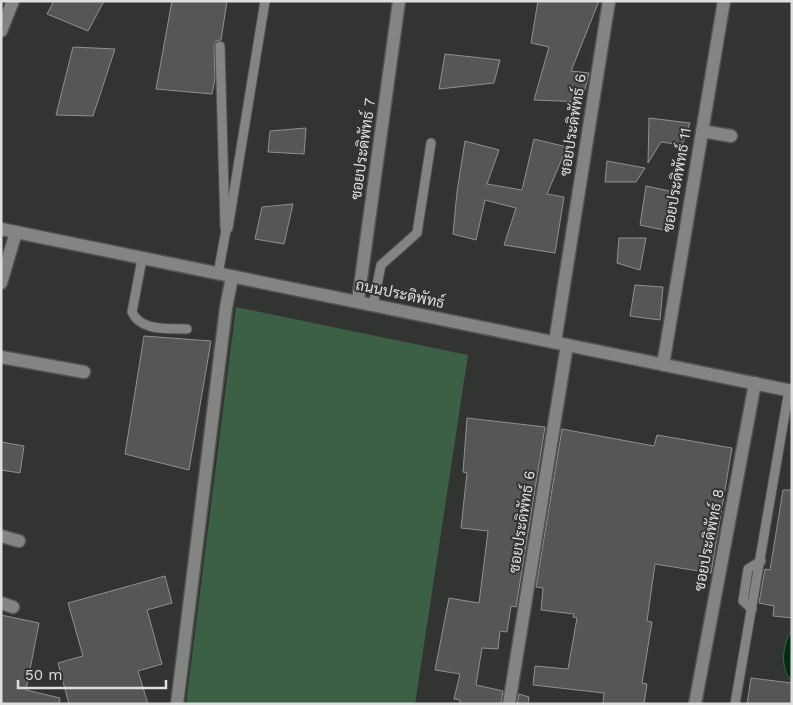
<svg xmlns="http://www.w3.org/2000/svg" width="793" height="705" viewBox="0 0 793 705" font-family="'Work Sans',Sarabun,sans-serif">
<rect width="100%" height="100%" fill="#323432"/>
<path fill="#3c6045" d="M236 307 468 355 415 704H186Z"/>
<path fill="#002c0f" stroke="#43624d" d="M792 630V678H789C780 664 783 643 792 630Z"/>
<g fill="#555756" stroke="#8e918f">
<path d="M54 1H104L88 31 47 14Z"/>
<path d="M172 1H227L221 40 216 41 214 46 215 78 212 94 156 89Z"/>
<path d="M538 1H599L571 71 589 73 582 102 534 100 549 47 531 43Z"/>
<path d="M73 47 115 49 93 116 56 115Z"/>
<path d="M445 54 500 60 494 83 439 89Z"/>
<path d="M649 118 690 123 682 145 661 142 648 163Z"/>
<path d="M306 128 304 154 268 152 270 131Z"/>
<path d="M534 139 567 147 547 194 564 197 555 253 504 245 516 208 485 200 476 240 453 234 457 192 465 141 499 150 487 184 522 190Z"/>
<path d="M607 161 645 168 636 182H605Z"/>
<path d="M646 186 674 192 668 231 640 225Z"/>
<path d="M293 204 284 244 255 239 262 207Z"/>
<path d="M619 238H646L640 270 617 263Z"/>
<path d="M635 285 663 287 660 320 630 316Z"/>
<path d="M144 336 211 341 189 470 125 454Z"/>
<path d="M467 418 545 427 516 607 511 606 507 632 500 631 498 649 482 648 476 685 503 691 501 704H460V700L454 699 460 674 435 670 449 598 479 603 488 531 461 528 467 473 463 472Z"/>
<path d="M562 429 654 446 657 435 732 448 711 573 655 564 647 621 652 622 642 683 647 684 644 704H603L604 693 533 685 535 666 568 669 577 618 573 617 574 614 541 610 543 588 536 587Z"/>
<path d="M1 442 24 446 20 473 1 470Z"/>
<path d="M783 490H792V618L773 616 774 606 759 603 765 569 770 570Z"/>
<path d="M165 576 172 603 147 610 162 664 138 671 148 704H69L58 663 83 656 68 603Z"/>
<path d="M1 615 39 623 26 690 60 698 59 704H1Z"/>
<path d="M751 678 792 683V704H747Z"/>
<path d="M519 694 529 697 528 704H517Z"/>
</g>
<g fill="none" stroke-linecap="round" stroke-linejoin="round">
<g stroke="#515351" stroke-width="11">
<g id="lane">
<path d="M220 46 225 228"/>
<path d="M142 259 132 312C141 332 169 328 187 329"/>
<path d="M218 274 226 230 228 228 265 1"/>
<path d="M373 305 381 265 417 233 431 143"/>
<path d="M752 609 743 601 748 569 761 561"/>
<path d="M735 704 789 390"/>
</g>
</g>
<g stroke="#515351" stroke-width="15">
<g id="street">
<path d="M1 31 13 1"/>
<path d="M702 131 731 136"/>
<path d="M1 283 16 232"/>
<path d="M358 301 399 1"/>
<path d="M555 342 609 1"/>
<path d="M1 357 84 372"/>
<path d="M663 365 724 1"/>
<path d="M1 536 19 541"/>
<path d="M1 603 13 607"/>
<path d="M177 704 226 308 232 277"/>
<path d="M509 704 567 345"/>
<path d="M695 704 755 383"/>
</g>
</g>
<g stroke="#515351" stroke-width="15">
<path id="secondary" d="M1 229 792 391"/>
</g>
<use href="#lane" stroke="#838583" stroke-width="9"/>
<use href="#street" stroke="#838583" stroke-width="12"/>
<use href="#secondary" stroke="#838583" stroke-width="12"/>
</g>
<g text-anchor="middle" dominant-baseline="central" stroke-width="4" stroke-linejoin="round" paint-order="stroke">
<g font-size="15" fill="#dedfde" stroke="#323432">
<text transform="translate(573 125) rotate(-81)">ซอยประดิพัทธ์ 6</text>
<text transform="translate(363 149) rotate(-82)">ซอยประดิพัทธ์ 7</text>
<text transform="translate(677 180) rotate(-80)">ซอยประดิพัทธ์ 11</text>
<text transform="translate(400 294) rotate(12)">ถนนประดิพัทธ์</text>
<text transform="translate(522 522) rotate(-81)">ซอยประดิพัทธ์ 6</text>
<text transform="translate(709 540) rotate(-79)">ซอยประดิพัทธ์ 8</text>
</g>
</g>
<rect width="793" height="705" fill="none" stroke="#dedfde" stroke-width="5"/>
<path d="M18 680v8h148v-8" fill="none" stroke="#dedfde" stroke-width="2.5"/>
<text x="25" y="680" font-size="15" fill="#dedfde" stroke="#323432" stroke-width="4" paint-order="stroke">50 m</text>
</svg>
